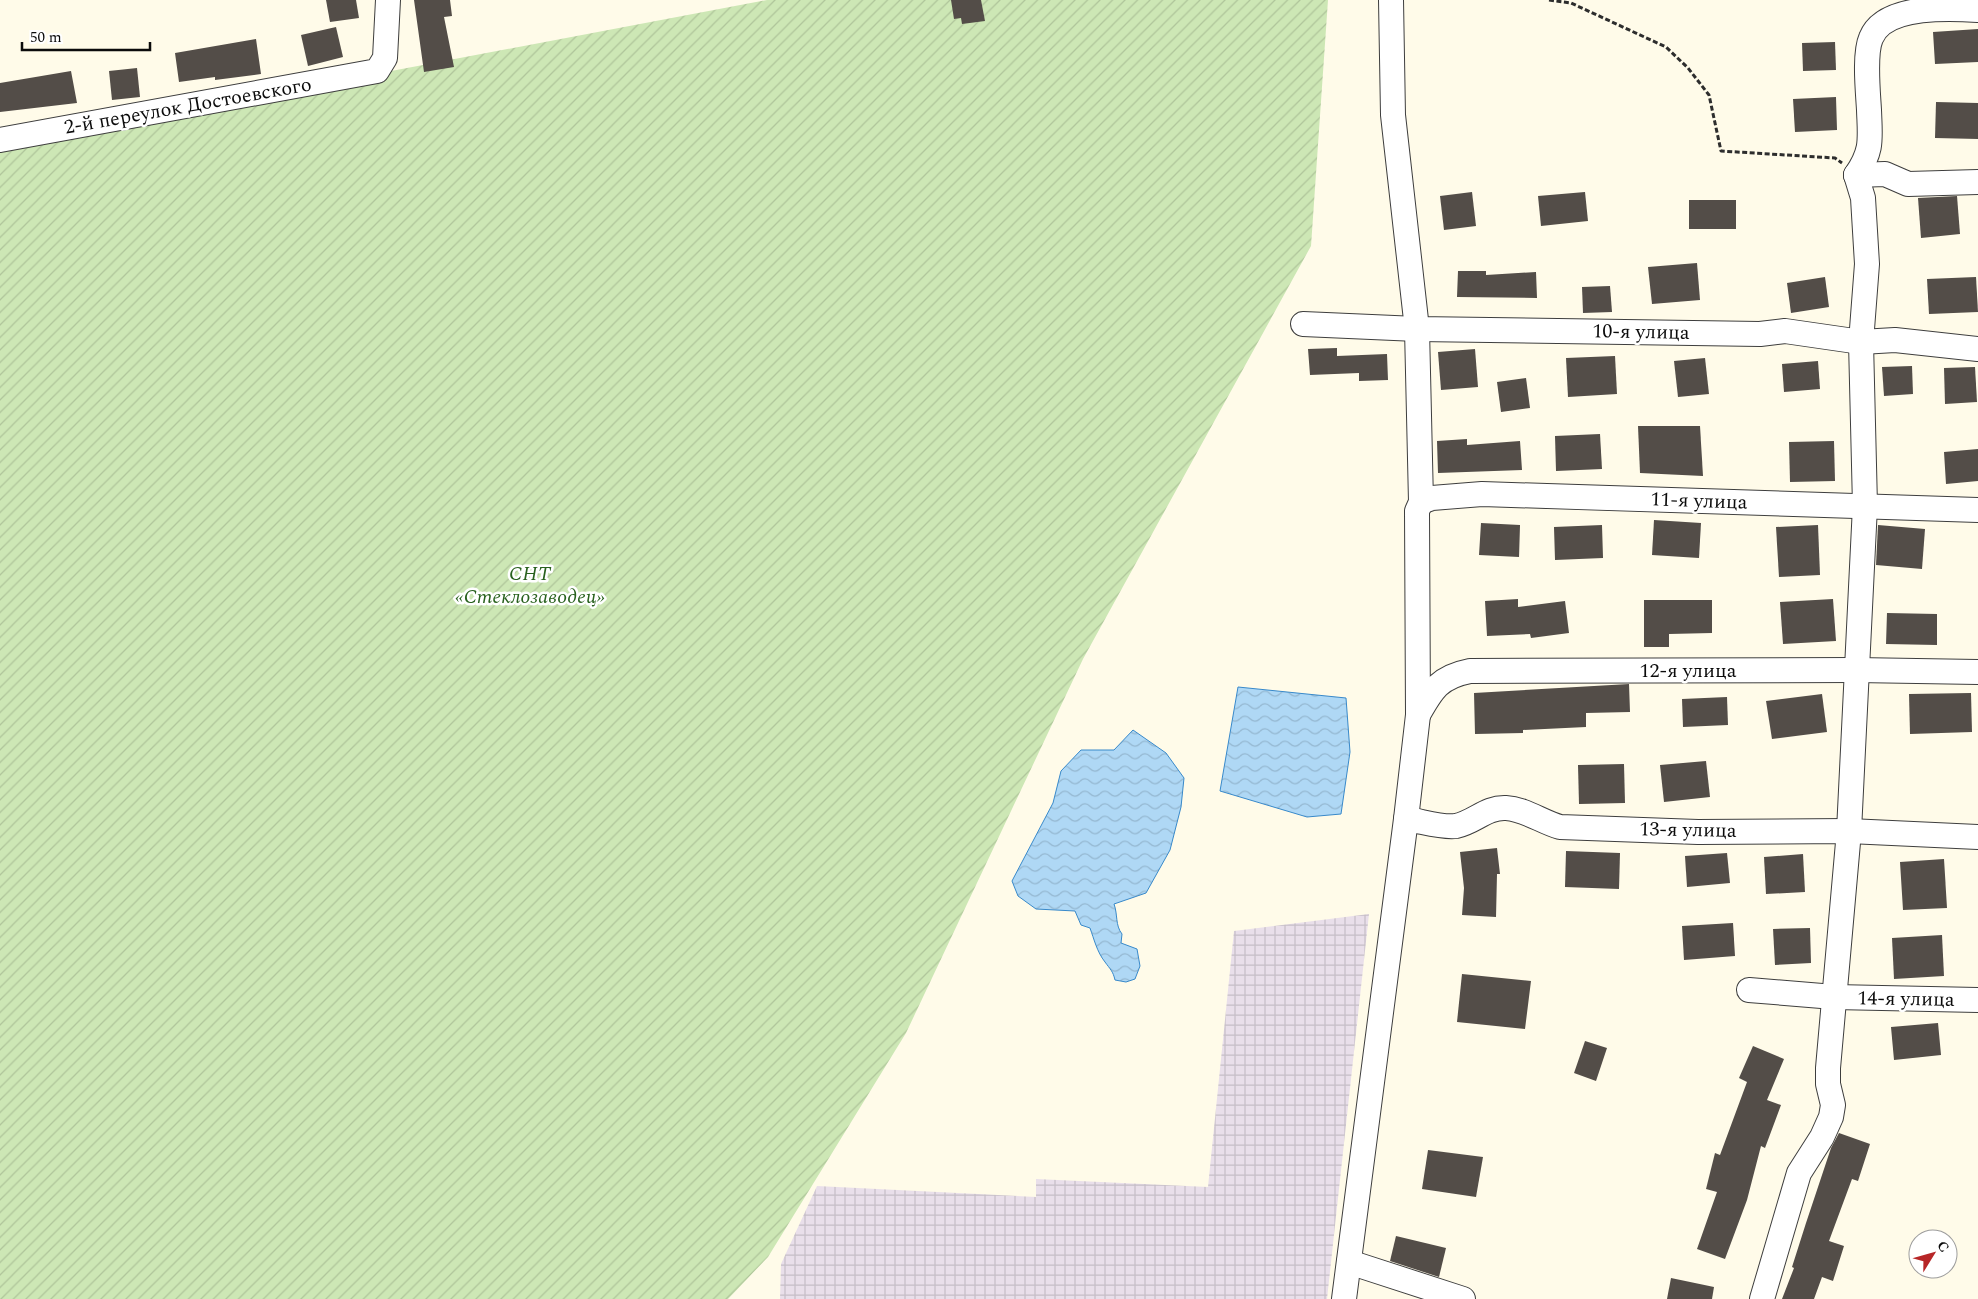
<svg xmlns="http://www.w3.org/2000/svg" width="1978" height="1299" viewBox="0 0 1978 1299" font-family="Spectral,serif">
<defs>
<pattern id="industrial-grid" width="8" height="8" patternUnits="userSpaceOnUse" patternTransform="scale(1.25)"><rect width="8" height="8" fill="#e9dfea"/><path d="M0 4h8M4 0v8" fill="none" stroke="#c6bec7"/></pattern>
<pattern id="garden-furrows" width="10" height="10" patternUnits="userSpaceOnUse" patternTransform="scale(1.25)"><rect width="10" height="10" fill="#cde7b5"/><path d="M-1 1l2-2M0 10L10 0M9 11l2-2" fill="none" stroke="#afc59a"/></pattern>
<pattern id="water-waves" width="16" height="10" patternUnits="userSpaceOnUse" patternTransform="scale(1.25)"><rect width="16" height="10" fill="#afd8f5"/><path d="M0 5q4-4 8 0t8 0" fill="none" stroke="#95b8d1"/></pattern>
</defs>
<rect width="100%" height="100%" fill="#fffbe9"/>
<path fill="url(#industrial-grid)" d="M1369 914 1327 1299H780L781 1264 817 1186 1036 1197V1179L1208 1187 1234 931Z"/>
<path fill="url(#garden-furrows)" d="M767 0H1328L1311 246 1083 659 906 1033 768 1257 728 1299H0V145Z"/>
<g fill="url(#water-waves)" stroke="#3889ca">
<path d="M1238 687 1346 698 1350 752 1341 814 1307 817 1220 791Z"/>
<path d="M1133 730 1166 753 1184 778 1181 807 1170 850 1146 893 1114 904C1118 915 1115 925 1122 934L1121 943 1137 949 1140 966 1135 979 1126 982 1115 980C1113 971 1110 969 1105 962 1097 952 1094 939 1090 928L1081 925 1075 911 1036 909 1018 896 1012 881 1053 803 1061 771 1081 750H1114Z"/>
</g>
<g fill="#534d48">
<path d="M326 0H356L359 18 330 22Z"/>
<path d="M414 0H450L452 16 444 17 454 67 424 72Z"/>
<path d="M951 0H981L985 21 962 24 961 18 954 19Z"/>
<path d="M336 27 343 57 308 66 301 35Z"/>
<path d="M1978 29V62L1935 64 1933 32Z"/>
<path d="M256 39 261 74 215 80V77L179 82 175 53Z"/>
<path d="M1835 42 1836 70 1803 71 1802 43Z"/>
<path d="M137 68 140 97 112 100 109 71Z"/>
<path d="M71 71 77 103 0 112V83Z"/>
<path d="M1836 97 1837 130 1795 132 1793 99Z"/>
<path d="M1936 102 1978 103V139L1935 138Z"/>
<path d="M1472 192 1476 226 1444 230 1440 196Z"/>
<path d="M1585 192 1588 221 1541 226 1538 196Z"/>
<path d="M1957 196 1960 234 1921 238 1918 198Z"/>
<rect x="1689" y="200" width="47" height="29"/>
<path d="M1697 263 1700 300 1652 304 1648 267Z"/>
<path d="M1458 271H1486V275L1536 272 1537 298 1457 297Z"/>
<path d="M1825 277 1829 307 1791 313 1787 283Z"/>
<path d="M1976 277 1978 312 1929 314 1927 279Z"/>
<path d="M1610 286 1612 312 1583 313 1582 287Z"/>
<path d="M1337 348V356L1387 354 1388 380 1359 381V373L1310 375 1308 349Z"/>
<path d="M1475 349 1478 387 1441 390 1438 352Z"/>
<path d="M1615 356 1617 394 1568 397 1566 358Z"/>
<path d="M1705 358 1709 394 1678 397 1674 361Z"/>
<path d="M1818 361 1820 389 1784 392 1782 364Z"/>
<path d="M1912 366 1913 394 1884 396 1882 367Z"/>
<path d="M1975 367 1977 402 1945 404 1944 368Z"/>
<path d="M1526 378 1530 408 1501 412 1497 382Z"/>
<path d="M1638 426H1700L1703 476 1640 473Z"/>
<path d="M1600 434 1602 469 1556 471 1555 436Z"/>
<path d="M1467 439V445L1520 441 1522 470 1438 473 1437 441Z"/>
<path d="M1834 441 1835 481 1790 482 1789 442Z"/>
<path d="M1978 449V481L1946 484 1944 452Z"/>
<path d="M1654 520 1701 523 1699 558 1652 555Z"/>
<path d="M1481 523 1520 525 1519 557 1479 555Z"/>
<path d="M1602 525 1603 558 1555 560 1554 527Z"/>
<path d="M1818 525 1820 575 1779 577 1776 527Z"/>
<path d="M1878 525 1925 529 1922 569 1876 565Z"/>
<path d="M1518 599V607L1565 601 1569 633 1531 638 1530 634 1487 636 1485 601Z"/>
<path d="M1833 599 1836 641 1783 644 1780 602Z"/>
<path d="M1644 600H1712V633L1669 634V647H1644Z"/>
<path d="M1887 613 1937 614V645L1886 644Z"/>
<path d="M1629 684 1630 712 1586 713V727L1523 730V733L1475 734 1474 693Z"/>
<path d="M1971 693 1972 732 1910 734 1909 694Z"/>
<path d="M1822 694 1827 732 1772 739 1766 701Z"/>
<path d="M1727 697 1728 725 1683 727 1682 699Z"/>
<path d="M1706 761 1710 797 1664 802 1660 765Z"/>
<path d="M1624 764 1625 803 1579 804 1578 765Z"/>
<path d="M1497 848 1500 874H1497L1496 917 1462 915 1464 888 1460 852Z"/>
<path d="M1566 851 1620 853 1619 889 1565 887Z"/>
<path d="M1727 853 1730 883 1687 887 1685 856Z"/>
<path d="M1803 854 1805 892 1766 894 1764 857Z"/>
<path d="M1944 859 1947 908 1903 910 1900 862Z"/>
<path d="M1733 923 1735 956 1684 960 1682 926Z"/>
<path d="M1810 928 1811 963 1775 965 1773 929Z"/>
<path d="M1942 935 1944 976 1894 979 1892 938Z"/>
<path d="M1462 974 1531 981 1525 1029 1457 1022Z"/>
<path d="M1938 1023 1941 1055 1894 1060 1891 1027Z"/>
<path d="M1585 1041 1607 1048 1596 1081 1574 1073Z"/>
<path d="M1753 1046 1784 1059 1767 1100 1781 1105 1765 1148 1761 1146 1747 1200 1725 1259 1697 1249 1717 1192 1706 1189 1715 1153 1720 1155 1747 1082 1739 1078Z"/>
<path d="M1839 1133 1870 1144 1858 1181 1852 1179 1829 1241 1844 1246 1833 1281 1822 1277 1814 1299H1782L1794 1268 1792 1267 1806 1223 1831 1148Z"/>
<path d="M1428 1150 1483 1157 1476 1197 1422 1189Z"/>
<path d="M1396 1236 1446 1248 1439 1277 1390 1261Z"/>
<path d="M1671 1278 1714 1287 1712 1299H1667Z"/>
</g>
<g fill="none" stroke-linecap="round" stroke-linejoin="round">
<g stroke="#3e3e3e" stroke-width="26">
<g id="minor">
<path d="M0 140 377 71 385 58 388 0"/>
<path d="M1856 175C1873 150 1870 139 1869 110 1868 92 1864 54 1871 38 1884 5 1948 8 1978 10"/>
<path d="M1856 175 1885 174 1908 184 1978 182"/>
<path d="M1303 324 1417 329 1760 334 1785 331 1861 342 1895 340 1978 349"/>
<path d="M1421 502 1432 498 1482 494 1978 510"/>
<path d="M1418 715C1432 690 1439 677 1470 671L1856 670 1978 672"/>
<path d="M1406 819C1421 821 1442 828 1456 826 1475 822 1486 807 1506 808 1525 809 1542 822 1560 827L1698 832 1849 831 1978 837"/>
<path d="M1749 990 1834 997 1978 1000"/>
<path d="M1349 1262 1463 1299"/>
<path d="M1344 1299 1406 819 1418 715 1417 511 1421 502 1417 329 1393 115 1391 0"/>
<path d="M1762 1299 1799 1173 1822 1137 1831 1117 1833 1105 1828 1084V1068L1849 831 1865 506 1861 342 1867 264 1863 198 1856 175"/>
</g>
</g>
<path stroke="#2d2d2d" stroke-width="3" stroke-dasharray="5 2.5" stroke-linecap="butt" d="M1549 0 1571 3 1666 47 1688 68 1709 95 1721 151 1835 158 1842 163"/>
<use href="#minor" stroke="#fff" stroke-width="24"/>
</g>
<g text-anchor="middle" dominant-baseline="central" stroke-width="5" stroke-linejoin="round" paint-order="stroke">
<g font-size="20" fill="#0b0b0b" stroke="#fff">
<text transform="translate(188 106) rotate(-10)">2-й переулок Достоевского</text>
<text transform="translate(1641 332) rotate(1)">10-я улица</text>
<text transform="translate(1699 501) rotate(2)">11-я улица</text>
<text x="1688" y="671">12-я улица</text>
<text transform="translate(1688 830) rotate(1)">13-я улица</text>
<text transform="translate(1906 999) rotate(1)">14-я улица</text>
</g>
<g font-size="20" font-style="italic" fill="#28611d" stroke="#fff">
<text x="530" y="574">СНТ<tspan x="530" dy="23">«Стеклозаводец»</tspan></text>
</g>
</g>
<g transform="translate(1933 1254) rotate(53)"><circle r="24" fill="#ffffff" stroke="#9d9d9d"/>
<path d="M0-4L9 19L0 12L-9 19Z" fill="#b72627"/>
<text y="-8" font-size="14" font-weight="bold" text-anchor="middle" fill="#0b0b0b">С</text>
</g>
<path d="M22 42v8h128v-8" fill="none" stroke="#0b0b0b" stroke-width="2.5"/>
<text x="30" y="42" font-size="15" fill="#0b0b0b" stroke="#ffffff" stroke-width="4" paint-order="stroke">50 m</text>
</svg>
